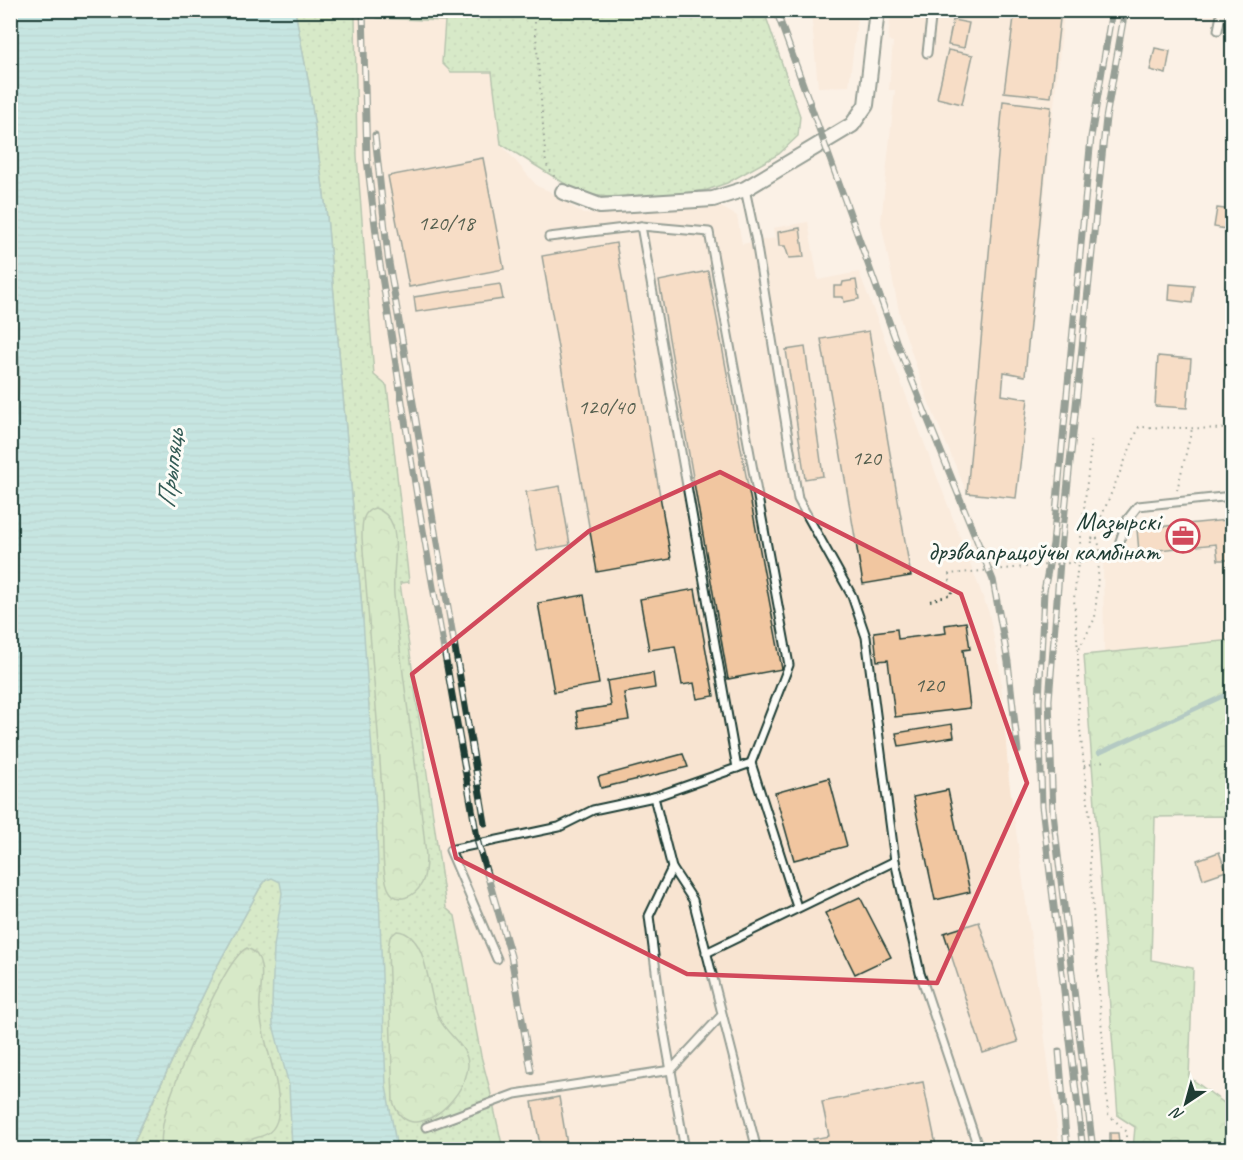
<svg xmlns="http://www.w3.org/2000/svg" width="1243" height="1160" viewBox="0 0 1243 1160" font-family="Caveat,sans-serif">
<defs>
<pattern id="grass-dots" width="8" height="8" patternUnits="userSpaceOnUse" patternTransform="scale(1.5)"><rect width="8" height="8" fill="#abe1a4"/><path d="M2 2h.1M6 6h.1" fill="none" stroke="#93c28e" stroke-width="1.8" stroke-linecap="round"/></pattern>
<pattern id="forest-crowns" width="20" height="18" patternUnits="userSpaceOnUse" patternTransform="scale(1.5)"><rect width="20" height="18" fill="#abe1a4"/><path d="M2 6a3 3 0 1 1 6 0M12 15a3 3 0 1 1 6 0" fill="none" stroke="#93c28e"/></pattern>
<pattern id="water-rules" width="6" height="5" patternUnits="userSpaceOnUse" patternTransform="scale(1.5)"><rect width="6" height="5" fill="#86d8dc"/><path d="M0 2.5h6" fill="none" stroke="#73babd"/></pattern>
</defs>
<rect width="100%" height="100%" fill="#fbf1e6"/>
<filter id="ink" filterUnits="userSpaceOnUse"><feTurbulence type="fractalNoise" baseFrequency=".0167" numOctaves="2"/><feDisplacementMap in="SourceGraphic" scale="12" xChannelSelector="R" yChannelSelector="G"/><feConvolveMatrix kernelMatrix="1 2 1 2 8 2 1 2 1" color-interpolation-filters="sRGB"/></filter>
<g filter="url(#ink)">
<g fill="#f8e4d1">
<path d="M811 11H858L849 86 818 87Z"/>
<path d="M891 11H1064L1025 376 1004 372 1002 395 1028 399 1016 498 967 493 927 398 901 321 881 222 895 90H889L893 42 888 41Z"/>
<path d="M355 17 445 21 452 72 492 71 501 144 537 186 549 191 583 214 721 207 737 216 742 244 775 238 773 228 808 222 818 280 859 272 989 613 1000 670 1009 780 1060 1149H503L489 1086 481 1056 455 916 446 908 410 689 400 583 409 581 387 386 374 376 357 156Z"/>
<path d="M1227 520 1232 578V640L1104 654 1103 549 1121 546 1136 527Z"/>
</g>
<g fill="url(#grass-dots)" stroke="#658f6c" stroke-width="1.5">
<path d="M377 10 764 11 800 116 798 136 779 154 727 183 707 190 668 195 608 197 592 195 575 190 501 144 492 72H451L442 63 445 21 377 18Z"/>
<path d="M295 11H353L355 17 357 156 374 375 387 386 409 582 400 583 446 908 455 916 481 1056 489 1086 503 1149 130 1150 215 970 260 888 266 880 272 878 363 620 327 217 309 85Z"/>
<path d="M10 299 19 359V386L11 470Z"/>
</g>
<g fill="url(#forest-crowns)" stroke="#658f6c" stroke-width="1.5">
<path d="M375 508C384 511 390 517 393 526 399 548 392 573 394 595 402 682 418 769 426 856 426 865 426 874 422 883 415 897 396 906 388 888 380 869 384 816 382 793 377 708 369 623 362 538 362 526 361 511 375 508Z"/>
<path d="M1232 640V836L1224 816 1155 817 1151 960 1193 968 1189 1077 1232 1109V1149H1133L1135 1127 1118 1116 1084 655Z"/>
<path d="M397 931C431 934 426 997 440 1020 448 1036 469 1047 468 1066 466 1100 408 1151 393 1101L388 948 390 937Z"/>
<path d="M247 948C271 956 258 992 260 1011 262 1043 283 1085 278 1116 273 1144 249 1132 238 1149H161C161 1134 163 1119 168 1104 177 1076 225 957 247 948Z"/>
</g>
<path fill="url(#water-rules)" stroke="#5d9a99" stroke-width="1.5" d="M10 11H295L309 85 327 217 363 620 376 810 386 1086 397 1149H292L289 1085 273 1025 272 1004 274 947 282 893 280 882 272 878 266 880 260 888 215 970 130 1149H11L10 470 19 386V359L10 299Z"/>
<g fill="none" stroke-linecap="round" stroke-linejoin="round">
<path stroke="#5d9a99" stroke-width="4.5" d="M1099 753 1232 692"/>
</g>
<g fill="#f1c6a0" stroke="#1f3d34" stroke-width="1.5">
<path d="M1015 10H1061L1051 97 1004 92Z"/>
<path d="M953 20 969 23 964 48 948 45Z"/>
<path d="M1155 48 1170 51 1166 74 1150 70Z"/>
<path d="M948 50 973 55 962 104 937 98Z"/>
<path d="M1003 101 1051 107 1025 376 1004 372 1002 395 1028 399 1016 498 967 493Z"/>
<path d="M1232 129V151H1229Z"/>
<path d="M483 158 504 269 409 287 388 176Z"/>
<path d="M1217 208 1232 210V230L1214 227Z"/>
<path d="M800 228 804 257 789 258 785 246H779L778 232Z"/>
<path d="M616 243 671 559 597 572 542 256Z"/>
<path d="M708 271 782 669 728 679 659 281Z"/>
<path d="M856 280 859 299 844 302 843 297H834V286H842L843 282Z"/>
<path d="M500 284 503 299 416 312 414 297Z"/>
<path d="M1170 284 1194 286 1192 303 1169 300Z"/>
<path d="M869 331 911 576 863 584 821 339Z"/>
<path d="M805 347 823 476 805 479 786 350Z"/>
<path d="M1158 356 1191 359 1187 408 1155 406Z"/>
<path d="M560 486 570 545 537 551 526 492Z"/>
<path d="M1227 520 1231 560H1218L1216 544 1139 552 1137 529Z"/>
<path d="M695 589 714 696 697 699 694 683 682 685 675 646 649 650 640 599Z"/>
<path d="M584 595 599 684 554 692 538 603Z"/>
<path d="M966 622 970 649 963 650 970 708 895 717 888 660 877 661 874 632 897 629 898 639 946 633 945 625Z"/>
<path d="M653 673 655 688 624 693 629 720 579 728 576 711 611 706 607 681Z"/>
<path d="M952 724 954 737 899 746 896 733Z"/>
<path d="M683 754 688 767 601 788 598 777Z"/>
<path d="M829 778 847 846 794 860 775 793Z"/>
<path d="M948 790 970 892 935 900 913 797Z"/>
<path d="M1219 852 1226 871 1203 879 1197 860Z"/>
<path d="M860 897 891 957 855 974 825 913Z"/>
<path d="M979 922 1018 1042 983 1053 944 933Z"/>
<path d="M923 1082 937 1150H815L813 1139 829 1136 822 1102Z"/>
<path d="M559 1097 568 1150H541L532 1102Z"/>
<path d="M1110 1133H1118L1119 1143H1110Z"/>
</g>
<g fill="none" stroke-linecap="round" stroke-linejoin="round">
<g stroke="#1f3d34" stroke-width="11">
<g id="lane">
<path d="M1218 30 1222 10"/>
<path d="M927 53 932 10"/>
<path d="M745 189 756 241 798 499 852 596 866 637 895 861 920 973 979 1150"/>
<path d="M641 226 737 768"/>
<path d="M549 237 641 226 709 232 789 665 751 763 797 907"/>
<path d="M1120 541 1127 520 1138 506 1232 496"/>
<path d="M672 868 693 900 757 1150"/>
<path d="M706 953 895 861"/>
<path d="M497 959 450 850 559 827 593 810 654 797"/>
<path d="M426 1127 515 1094 671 1070 722 1015"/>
<path d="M685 1150 663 1026 649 916 672 868 654 797 751 763"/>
</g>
</g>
<g stroke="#1f3d34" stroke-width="18">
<path id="street" d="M563 192 600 206 713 199 745 189 852 125 866 105 877 10"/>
</g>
<g stroke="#1f3d34" stroke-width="2" stroke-dasharray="1.5 4.5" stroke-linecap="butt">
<path d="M534 10 546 164 556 179"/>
<path d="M1177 490 1192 429"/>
<path d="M1095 532 1100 548 1095 618 1078 651 1079 720 1090 820V868L1108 1114 1127 1132V1150"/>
<path d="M1092 539 1139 427 1232 429"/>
<path d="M1078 651 1074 599 1092 437"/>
<path d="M1084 766 1104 761"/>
</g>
<use href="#lane" stroke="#fdfcf7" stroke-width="7"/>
<use href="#street" stroke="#fdfcf7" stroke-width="14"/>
<g stroke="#1f3d34" stroke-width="7">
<g id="rail">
<path d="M363 10 367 159 379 258 417 496 478 843 511 956 531 1071"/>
<path d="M776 10 896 341 993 580 1008 662 1018 751"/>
<path d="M375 135 388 257 485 823"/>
<path d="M1059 1051 1067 1150"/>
<path d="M1083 1150 1042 806 1039 702 1044 591 1053 544 1091 137 1112 10"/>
<path d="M1093 1150 1053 813 1049 700 1061 549 1106 118 1125 10"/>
</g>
</g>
<use href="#rail" stroke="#fdfcf7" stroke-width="4.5" stroke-dasharray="14" stroke-linecap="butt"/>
<path stroke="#1f3d34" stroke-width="2" stroke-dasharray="1.5 4.5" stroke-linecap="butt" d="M930 601 952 594 949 574 1091 561 1092 539"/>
</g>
</g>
<path d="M0 0H1243V1160H0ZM720 472 961 594 1027 783 937 983 687 974 456 858 412 674 589 531Z" fill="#fbf1e6" fill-opacity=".55" fill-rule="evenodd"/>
<path fill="none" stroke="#d1495b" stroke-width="4.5" stroke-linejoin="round" d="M720 472 961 594 1027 783 937 983 687 974 456 858 412 674 589 531Z"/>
<defs>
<g id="office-ring" transform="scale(1.725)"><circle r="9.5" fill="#fdfcf7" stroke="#d1495b" stroke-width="1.5"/><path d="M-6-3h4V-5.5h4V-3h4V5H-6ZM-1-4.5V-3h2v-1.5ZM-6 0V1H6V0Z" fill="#d1495b"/></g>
</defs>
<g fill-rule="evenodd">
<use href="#office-ring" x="1183" y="536"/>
</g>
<g text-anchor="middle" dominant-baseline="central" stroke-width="6" stroke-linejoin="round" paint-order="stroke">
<g font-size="22" fill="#545f4f">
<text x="446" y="223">120/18</text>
<text x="606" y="407">120/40</text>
<text x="866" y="458">120</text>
<text x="929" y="685">120</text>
</g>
<g font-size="26" fill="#1f3d34" stroke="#fdfcf7" text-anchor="end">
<text x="1160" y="521">Мазырскі<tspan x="1160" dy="30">дрэваапрацоўчы камбінат</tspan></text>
</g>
<g font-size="27" font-style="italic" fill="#345c56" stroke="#fdfcf7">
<text transform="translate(170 469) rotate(-83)">Прыпяць</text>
</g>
</g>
<rect width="1243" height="1160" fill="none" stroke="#fdfcf7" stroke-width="36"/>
<rect x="18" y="18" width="1207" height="1124" fill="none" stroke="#1f3d34" stroke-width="2" filter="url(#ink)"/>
<g transform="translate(1186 1103) rotate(216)" stroke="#fdfcf7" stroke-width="4.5" paint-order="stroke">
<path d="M0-4.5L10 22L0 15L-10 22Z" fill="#1f3d34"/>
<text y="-9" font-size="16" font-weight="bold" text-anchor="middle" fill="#1f3d34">N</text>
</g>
</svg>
